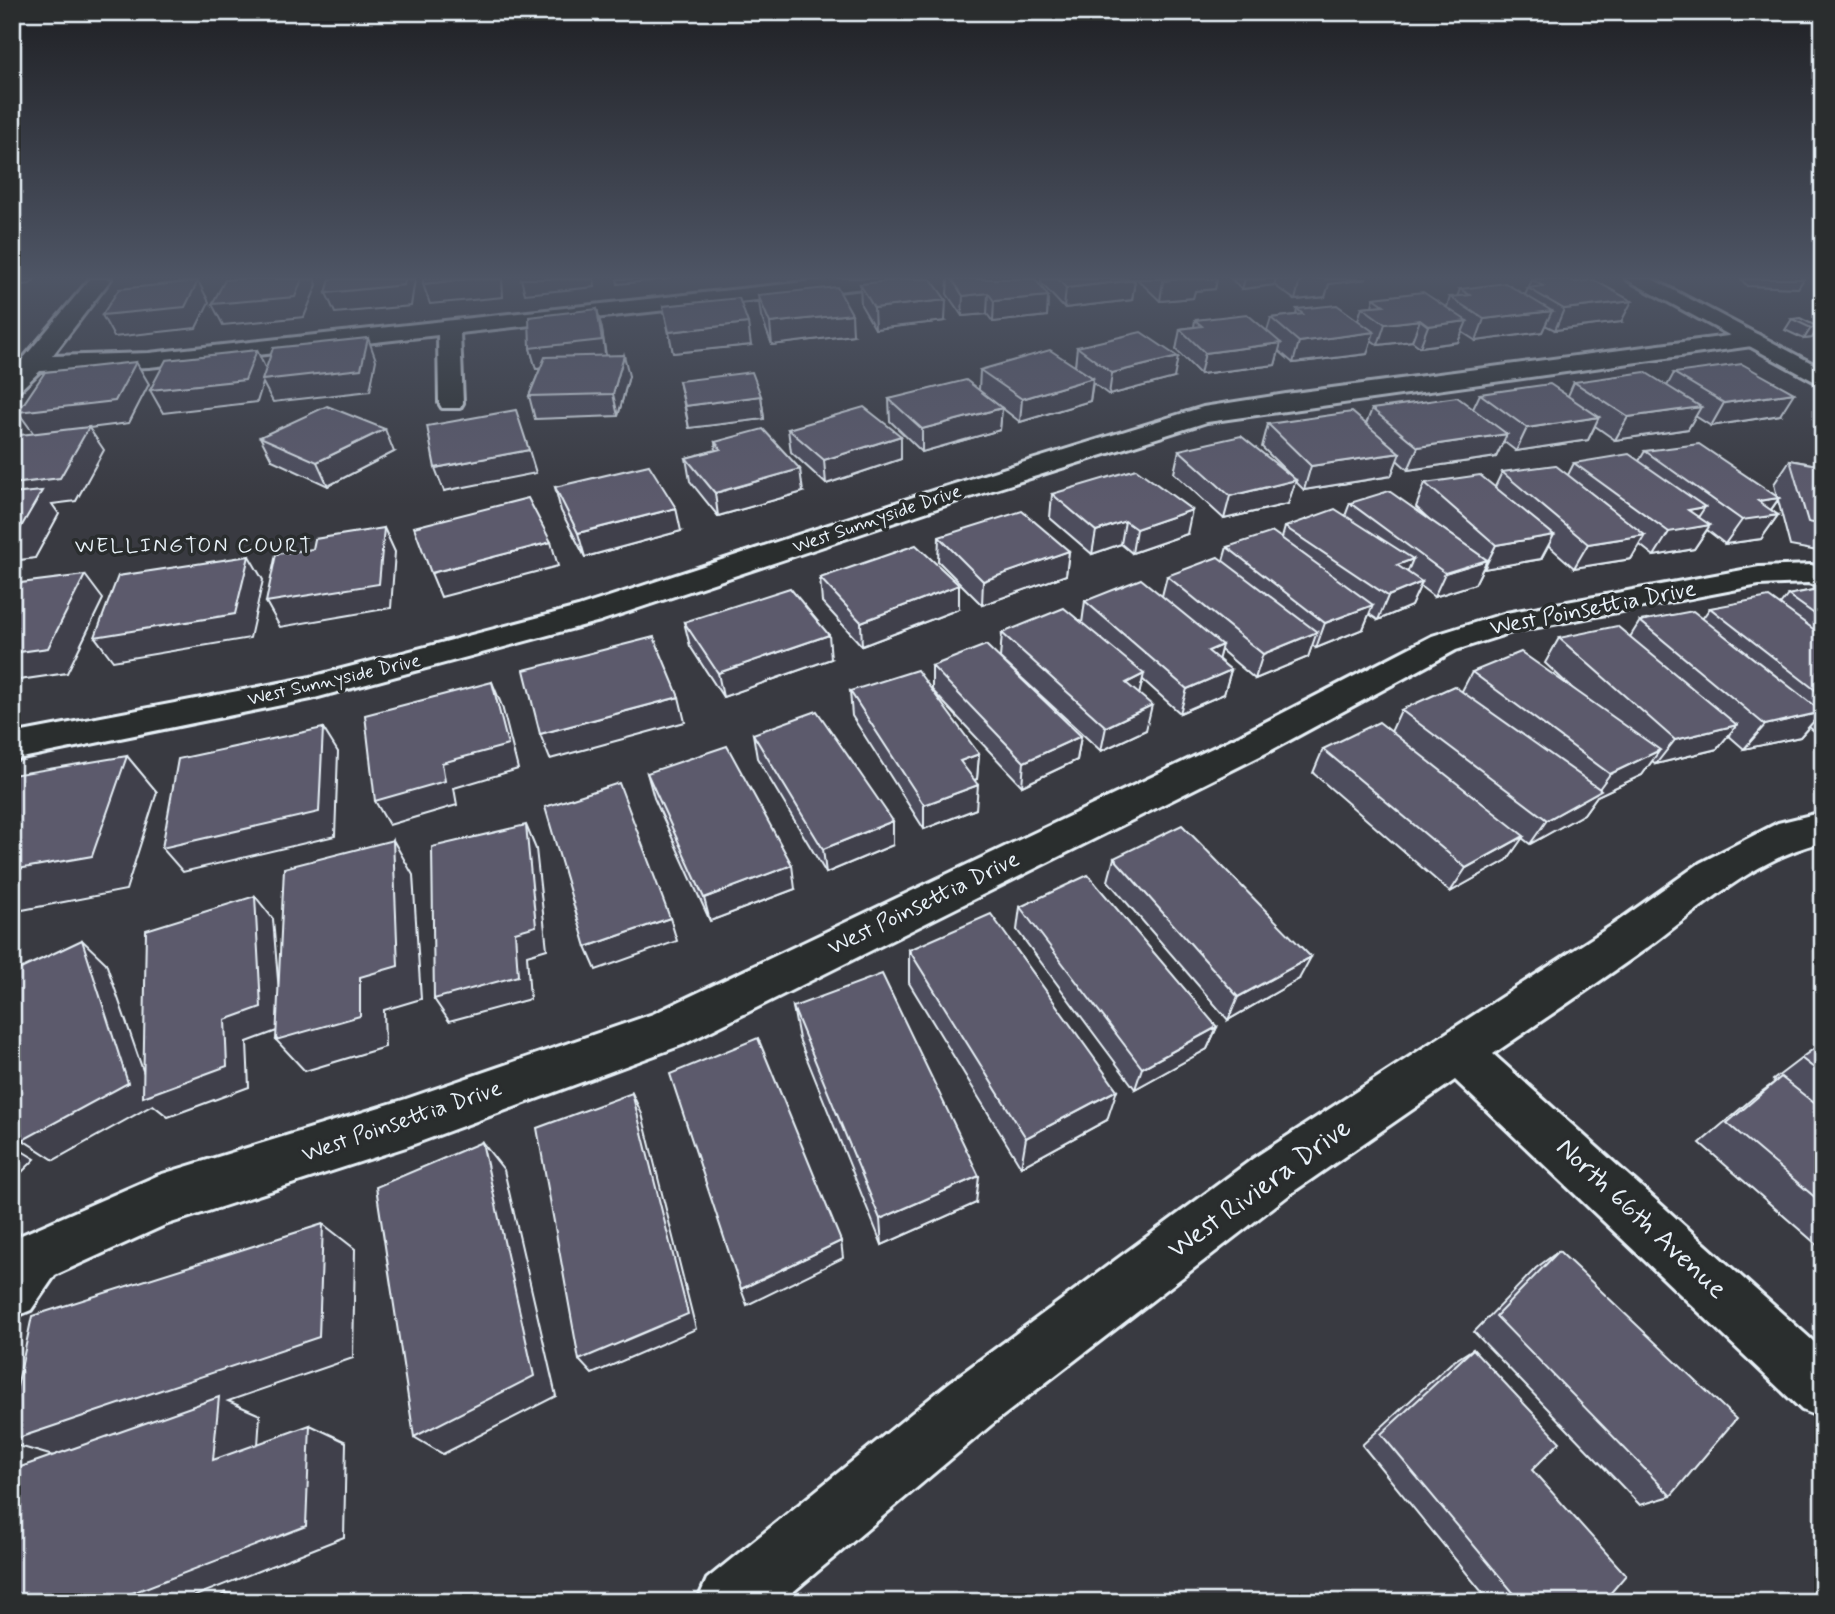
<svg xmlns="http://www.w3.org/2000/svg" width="1835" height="1614" viewBox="0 0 1835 1614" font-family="Mynerve,sans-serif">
<rect width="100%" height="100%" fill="#393a41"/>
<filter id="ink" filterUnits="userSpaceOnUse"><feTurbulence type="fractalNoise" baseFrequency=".0143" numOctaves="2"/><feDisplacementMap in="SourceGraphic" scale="14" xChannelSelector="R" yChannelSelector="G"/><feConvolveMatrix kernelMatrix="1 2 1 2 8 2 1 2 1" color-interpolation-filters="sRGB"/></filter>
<g filter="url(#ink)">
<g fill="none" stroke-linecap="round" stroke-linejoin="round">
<g stroke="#e8f1f8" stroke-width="6">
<g id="minor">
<path d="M90 279H111L52 356 149 353 832 279H901L891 285 460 333 463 403 460 408H442L439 403 438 335 149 367 40 371 20 390 12 392V372Z"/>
<path d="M1751 333 1759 335 1762 340 1759 345 1207 422 961 500 600 621 311 699 12 760V734L311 677 578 607 941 488 1203 407 1286 394Z"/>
<path d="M1811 565 1823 568V587L1808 583 1759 585 1512 632 1456 650 1266 753 682 1045 406 1147 165 1225 55 1275 31 1310 12 1318V1244L17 1237 159 1175 406 1099 653 1014 1240 735 1432 636 1506 613 1759 567Z"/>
<path d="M1823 812V842C1754 858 1700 909 1644 950 1595 985 1544 1019 1493 1054L1823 1350V1418L1802 1410 1455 1080 1290 1194 991 1425 781 1602H697L707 1579 949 1383 1254 1158 1614 924 1700 863 1778 823Z"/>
</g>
</g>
<g stroke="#e8f1f8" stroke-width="6">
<path id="major" d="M1626 279H1652L1823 369V386Z"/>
</g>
<use href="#minor" fill="#2a2d2e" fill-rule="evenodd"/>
<use href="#major" fill="#2a2d2e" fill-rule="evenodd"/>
</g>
<g fill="#4e4d5d" stroke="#e8f1f8" stroke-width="2">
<path d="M948 279H1035L1048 296 1047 316 993 322 987 314 962 316 947 294Z"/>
<path d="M1041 279H1135V280L1132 300 1064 308 1041 283Z"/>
<path d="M1137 279H1217L1215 289 1195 291 1193 298 1160 301Z"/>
<path d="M1231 279H1367L1329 284 1325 297 1295 300 1274 285 1242 289Z"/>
<path d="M1741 279H1804L1798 288 1747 286Z"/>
<path d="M1532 280 1621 322 1555 330 1545 325 1542 332 1476 341 1462 332 1458 342 1420 347 1412 341 1378 345 1371 340 1367 354 1293 363 1279 351 1275 365 1200 374 1176 350 1180 329 1194 327 1195 320 1267 331 1271 318 1296 315 1297 309 1358 320 1362 307 1372 306 1374 298 1447 307 1450 297H1457L1460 289 1525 295Z"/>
<path d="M860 284 945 321 875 329 861 305Z"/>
<path d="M758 295 853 335 772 345 761 316Z"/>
<path d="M663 306 751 345 673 353Z"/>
<path d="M597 309 602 330 606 355 629 376 618 416 535 419 529 396 540 369H536L530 348Z"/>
<path d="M1792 319 1818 327 1812 338 1804 339 1785 330Z"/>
<path d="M1077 347 1174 378 1109 395 1093 383 1090 401 1020 422 1002 408 1000 430 922 452 890 421 889 399 979 390 980 370 1075 366Z"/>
<path d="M1674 373 1780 415 1711 426 1695 416 1688 429 1615 440 1595 426 1588 440 1516 451 1503 441 1496 457 1408 470 1397 460 1391 476 1304 490 1295 481 1288 504 1224 519 1174 473 1179 450 1291 476 1262 447 1268 424H1366L1372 409H1473L1480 394 1568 396 1574 382 1667 386Z"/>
<path d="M679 381 761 396 764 419 689 428Z"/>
<path d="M788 429 901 436V459L826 484 791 452Z"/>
<path d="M260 437 394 452 328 486 272 460Z"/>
<path d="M715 442 803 492 718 516 690 481 686 458 716 450Z"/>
<path d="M1645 451 1777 497 1774 484 1790 460 1823 466V552L1790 546 1778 500 1771 510 1778 515 1761 539 1725 544 1707 530 1694 549 1654 556 1640 545 1631 559 1574 568 1548 545 1541 559 1484 569 1483 568 1475 584 1434 597 1420 586 1411 606 1378 620 1369 614 1363 629 1316 648 1312 645 1308 657 1255 679 1221 650 1218 659 1231 670 1224 694 1180 713 1142 679 1139 694 1146 730 1101 751 1000 658 1002 633 1082 623 1085 601 1162 596 1167 576 1223 561 1227 547 1282 538 1285 527 1345 516 1350 503 1431 521 1416 507 1425 483 1495 487 1502 472 1568 475 1574 463 1639 461Z"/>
<path d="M555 487 681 531 585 557 561 511Z"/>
<path d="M1052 494 1187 534 1132 553 1121 544 1092 554 1050 518Z"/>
<path d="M939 537 1069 551 1066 575 982 605 938 561Z"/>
<path d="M820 578 959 609 862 646 822 602Z"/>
<path d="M1823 588V738L1809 727 1800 737 1744 749 1728 735 1717 749 1656 764 1652 761 1642 775 1597 796 1584 814 1530 844 1522 838 1507 860 1450 892 1313 773 1323 749 1391 732 1401 710 1462 691 1472 672 1574 690 1545 663 1559 638 1630 637 1640 621 1702 619 1710 608 1780 605 1788 595Z"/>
<path d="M684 622 831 659 723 697 690 646Z"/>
<path d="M932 666 1081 736 1077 760 1022 786 932 690Z"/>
<path d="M850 691 979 754 977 779 974 780 976 809 924 829 852 716Z"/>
<path d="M753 734 893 845 826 873 757 758Z"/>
<path d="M647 773 795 889 710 921 654 798Z"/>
<path d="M1114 858 1299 979 1228 1020 1108 881Z"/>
<path d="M1020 907 1217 1027 1207 1049 1135 1089 1017 930Z"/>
<path d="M909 950 1107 1120 1021 1167 909 983Z"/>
<path d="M793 1007 976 1203 882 1245 799 1039Z"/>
<path d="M1823 1042V1250L1700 1143 1753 1098 1775 1082 1773 1080Z"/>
<path d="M1559 1251 1671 1496 1640 1505 1474 1332 1536 1268Z"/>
<path d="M1473 1349 1532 1470 1603 1602H1490L1362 1445 1451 1363Z"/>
</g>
<g fill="#403f4c" stroke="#e8f1f8" stroke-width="2">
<path d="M12 279H35L30 284 12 286Z"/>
<path d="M302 279H315L317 285 304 317 223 325 212 304Z"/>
<path d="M405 279H415L411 306 335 313 326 293Z"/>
<path d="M469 279H502L503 297 430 304 423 284Z"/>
<path d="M521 279H594L595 287 525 294Z"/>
<path d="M617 279H670L618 284Z"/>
<path d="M1180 279H1217L1215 289 1195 291 1193 298 1160 301 1163 281Z"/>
<path d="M1245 279H1276L1274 285 1242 289Z"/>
<path d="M1307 279H1367L1329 284 1325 297 1295 300 1300 280Z"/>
<path d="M1135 280 1132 300 1064 308 1066 288Z"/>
<path d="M198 281 209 302 196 328 114 337 102 315Z"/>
<path d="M988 293 987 314 962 316 963 296Z"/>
<path d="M1048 296 1047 316 993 322 994 301Z"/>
<path d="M946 300 945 321 875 329 874 308Z"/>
<path d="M1632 301 1621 322 1555 330 1564 309Z"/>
<path d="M597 309 602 330 606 361 536 369 530 348Z"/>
<path d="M1552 311 1542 332 1476 341 1484 319Z"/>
<path d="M852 314 853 335 772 345 770 323Z"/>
<path d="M1420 320 1412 341 1378 345 1385 324Z"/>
<path d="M1467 321 1458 342 1420 347 1428 326Z"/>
<path d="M748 323 751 345 673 353 669 332Z"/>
<path d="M1818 327 1812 338 1804 339 1811 328Z"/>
<path d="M1374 332 1367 354 1293 363 1299 342Z"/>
<path d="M368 338 376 360 370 391 273 402 263 383 257 402 163 413 150 390 257 350 267 372Z"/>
<path d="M1281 343 1275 365 1200 374 1205 353Z"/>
<path d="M624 355 629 376 618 416 613 394Z"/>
<path d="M1178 357 1174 378 1109 395 1112 373Z"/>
<path d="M136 362 149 384 129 423 89 428 104 450 76 501 52 504 59 514 35 558 12 561V484L34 434 18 412Z"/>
<path d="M1093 378 1090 401 1020 422 1022 399Z"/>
<path d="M1794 393 1780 415 1711 426 1724 403Z"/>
<path d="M761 396 764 419 689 428 685 406Z"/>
<path d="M1701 407 1688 429 1615 440 1628 417Z"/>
<path d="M1002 408 1000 430 922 452V429Z"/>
<path d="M1599 417 1588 440 1516 451 1527 428Z"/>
<path d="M385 429 394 452 328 486 317 462Z"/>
<path d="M1507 434 1496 457 1408 470 1418 447Z"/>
<path d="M901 436V459L826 484 824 460Z"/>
<path d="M529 450 536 473 444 491 435 468Z"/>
<path d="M1400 453 1391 476 1304 490 1311 466Z"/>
<path d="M800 469 803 492 718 516 715 493Z"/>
<path d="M1296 480 1288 504 1224 519 1230 496Z"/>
<path d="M1779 498 1766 517 1778 515 1761 539 1725 544 1742 520 1758 501Z"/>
<path d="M1705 507 1691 528 1710 525 1694 549 1654 556 1669 532 1688 510Z"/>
<path d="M676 508 681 531 585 557 578 533Z"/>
<path d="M1192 510 1187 534 1132 553 1136 529Z"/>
<path d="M1125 521 1121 544 1092 554 1096 531Z"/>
<path d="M384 528 395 552 391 608 280 627 266 602Z"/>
<path d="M1554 535 1541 559 1484 569 1496 545Z"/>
<path d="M1645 535 1631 559 1574 568 1588 544Z"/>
<path d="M551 542 558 566 441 597 431 573Z"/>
<path d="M1069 551 1066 575 982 605 983 581Z"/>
<path d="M249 556 263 580 250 638 113 661 95 637Z"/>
<path d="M1413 559 1403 583 1397 565Z"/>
<path d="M1487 560 1475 584 1434 597 1445 573Z"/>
<path d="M85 575 103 599 67 673 12 681V653Z"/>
<path d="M1422 582 1411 606 1378 620 1388 596Z"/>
<path d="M959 585V609L862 646 861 622Z"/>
<path d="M1373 605 1363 629 1316 648 1325 623Z"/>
<path d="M1317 632 1308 657 1255 679 1263 654Z"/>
<path d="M829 635 831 659 723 697 718 673Z"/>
<path d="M1222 645 1216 669 1208 651Z"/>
<path d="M1231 670 1224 694 1180 713 1187 689Z"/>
<path d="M1144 674 1138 699 1126 683Z"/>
<path d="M492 682 502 706 518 769 454 788 457 805 389 825 375 801Z"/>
<path d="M679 697 685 722 550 759 540 734Z"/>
<path d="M1152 705 1146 730 1101 751 1106 727Z"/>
<path d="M1822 712 1800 737 1744 749 1765 725Z"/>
<path d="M1737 725 1717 749 1656 764 1675 740Z"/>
<path d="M323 728 338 752 335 836 183 872 162 848Z"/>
<path d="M1081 736 1077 760 1022 786 1024 762Z"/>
<path d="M1660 750 1642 775 1597 796 1584 814 1530 844 1547 820 1596 793 1610 774Z"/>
<path d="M979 754 977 779 959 785 960 761Z"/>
<path d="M127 756 157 792 126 890 12 912V870Z"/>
<path d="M978 785 976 809 924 829V805Z"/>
<path d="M893 821V845L826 873 823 849Z"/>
<path d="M526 825 536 849 547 949 527 955 530 999 449 1021 434 999 515 932Z"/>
<path d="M1524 836 1507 860 1450 892 1466 868Z"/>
<path d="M393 840 413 875 421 999 384 1010 385 1047 305 1071 276 1040 360 977Z"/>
<path d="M792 865 795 889 710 921 704 898Z"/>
<path d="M255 896 273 919 282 1029 247 1042 249 1087 168 1117 153 1105 54 1160 23 1140 82 940 106 963 151 1094 225 1020Z"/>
<path d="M670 918 677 941 596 970 586 947Z"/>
<path d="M1311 957 1299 979 1228 1020 1238 997Z"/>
<path d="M1217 1027 1207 1049 1135 1089 1142 1068Z"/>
<path d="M1117 1090 1107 1120 1021 1167 1026 1138Z"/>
<path d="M632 1093 642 1114 696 1329 592 1374 579 1360Z"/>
<path d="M12 1105 30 1116 12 1133Z"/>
<path d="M482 1142 504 1170 556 1396 443 1454 414 1437Z"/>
<path d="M12 1145 35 1159 12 1182Z"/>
<path d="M979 1176 976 1203 882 1245 880 1219Z"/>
<path d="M323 1224 355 1249 353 1358 228 1401 260 1415 256 1475 60 1458 12 1444V1440Z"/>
<path d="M841 1241 843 1258 747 1305 741 1289Z"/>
<path d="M310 1425 346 1442 344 1537 180 1602H109Z"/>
<path d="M225 1593 270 1601V1602H228Z"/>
</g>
<g fill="#5b5a6c" stroke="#e8f1f8" stroke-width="2">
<path d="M234 279H302L295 297 212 304 225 280Z"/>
<path d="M330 279H405L404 285 326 293Z"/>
<path d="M423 279H469L423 284Z"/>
<path d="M908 279H931L946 300 874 308 860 284Z"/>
<path d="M952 279H1035L1048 296 994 301 988 293 963 296Z"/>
<path d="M1058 279H1135V280L1066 288Z"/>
<path d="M1162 279H1180L1163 281Z"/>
<path d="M1539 279H1570L1575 282 1594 280 1632 301 1564 309 1528 288 1543 286 1532 280Z"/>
<path d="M198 281 185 307 102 315 119 289Z"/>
<path d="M1505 283 1552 311 1484 319 1450 297 1470 295 1460 289Z"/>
<path d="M837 287 852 314 770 323 758 295Z"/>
<path d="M1423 292 1467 321 1428 326 1420 320 1385 324 1362 307 1384 305 1374 298Z"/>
<path d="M739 298 748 323 669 332 663 306Z"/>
<path d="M1337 305 1374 332 1299 342 1271 318 1303 314 1297 309Z"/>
<path d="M597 309 602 340 530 348 529 317Z"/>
<path d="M1247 314 1281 343 1205 353 1180 329 1202 326 1195 320Z"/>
<path d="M1800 318 1818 327 1811 328 1792 319Z"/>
<path d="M1141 332 1178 357 1112 373 1077 347Z"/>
<path d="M368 338 361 369 262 380 273 348Z"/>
<path d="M257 350 245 380 150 390 166 360Z"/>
<path d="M1050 350 1093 378 1022 399 980 370Z"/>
<path d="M624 355 613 394 529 396 545 357Z"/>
<path d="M136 362 115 401 18 412 45 372Z"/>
<path d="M1742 364 1794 393 1724 403 1674 373Z"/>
<path d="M752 372 761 396 685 406 679 381Z"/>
<path d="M1645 372 1701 407 1628 417 1574 382Z"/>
<path d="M966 380 1002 408 922 429 889 399Z"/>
<path d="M1550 384 1599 417 1527 428 1480 394Z"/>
<path d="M1457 397 1507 434 1418 447 1372 409Z"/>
<path d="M327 406 385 429 317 462 260 437Z"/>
<path d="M864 407 901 436 824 460 788 429Z"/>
<path d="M516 410 529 450 435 468 427 426Z"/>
<path d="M1352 412 1400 453 1311 466 1268 424Z"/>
<path d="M89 427 60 478 12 484V436Z"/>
<path d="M763 429 800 469 715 493 686 458 721 449 715 442Z"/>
<path d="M1241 436 1296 480 1230 496 1179 450Z"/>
<path d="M1699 444 1779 498 1758 501 1778 515 1742 520 1645 451Z"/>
<path d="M1629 454 1705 507 1688 510 1710 525 1669 532 1574 463Z"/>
<path d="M1790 460 1823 466V525L1808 522Z"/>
<path d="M649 465 676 508 578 533 555 487Z"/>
<path d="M1555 465 1645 535 1588 544 1502 472Z"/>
<path d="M1136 469 1192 510 1136 529 1125 521 1096 531 1052 494Z"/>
<path d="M1480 475 1554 535 1496 545 1425 483Z"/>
<path d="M42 491 17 534H12V494Z"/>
<path d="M1389 491 1487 560 1445 573 1350 503Z"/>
<path d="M528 498 551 542 431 573 414 527Z"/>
<path d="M1335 509 1413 559 1397 565 1422 582 1388 596 1285 527Z"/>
<path d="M1022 511 1069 551 983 581 939 537Z"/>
<path d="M384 528 379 584 266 602 276 554 313 549 315 539Z"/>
<path d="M1273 532 1373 605 1325 623 1227 547Z"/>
<path d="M916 545 959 585 861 622 820 578Z"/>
<path d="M249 556 235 614 95 637 118 576Z"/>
<path d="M1218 557 1317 632 1263 654 1167 576Z"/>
<path d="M85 575 48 648 12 653 13 584Z"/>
<path d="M1141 579 1222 645 1208 651 1231 670 1187 689 1085 601Z"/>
<path d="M790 588 829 635 718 673 684 622Z"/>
<path d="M1823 588V620L1788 595Z"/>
<path d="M1769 597 1823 636V696L1710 608Z"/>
<path d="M1064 608 1144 674 1126 683 1152 705 1106 727 1002 633Z"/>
<path d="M1693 611 1822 712 1765 725 1640 621Z"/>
<path d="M1617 626 1737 725 1675 740 1559 638Z"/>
<path d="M654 637 679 697 540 734 524 670Z"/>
<path d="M986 645 1081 736 1024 762 932 666Z"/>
<path d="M1521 652 1660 750 1610 774 1472 672Z"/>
<path d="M917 670 979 754 960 761 978 785 924 805 850 691Z"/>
<path d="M492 682 508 745 442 763 445 781 375 801 365 715Z"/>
<path d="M1454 686 1601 790 1547 820 1401 710Z"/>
<path d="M817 711 893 821 823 849 753 734Z"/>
<path d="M1379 722 1524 836 1466 868 1323 749Z"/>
<path d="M323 728 319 812 162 848 178 759Z"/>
<path d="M727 746 792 865 704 898 647 773Z"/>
<path d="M127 756 92 856 12 870V775Z"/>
<path d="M619 783 670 918 586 947 545 807Z"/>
<path d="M526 825 536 926 515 932 518 976 434 999 432 847Z"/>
<path d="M1182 825 1311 957 1238 997 1114 858Z"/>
<path d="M393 840 398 966 360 977V1016L276 1040 284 868Z"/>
<path d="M1088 875 1217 1027 1142 1068 1020 907Z"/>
<path d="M255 896 261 1007 225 1020 227 1066 143 1097 146 930Z"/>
<path d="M991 914 1117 1090 1026 1138 909 950Z"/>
<path d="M82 940 128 1083 23 1140 12 1094V973Z"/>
<path d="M882 974 979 1176 880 1219 793 1007Z"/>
<path d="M758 1038 841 1241 741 1289 670 1074Z"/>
<path d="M1823 1042V1075L1801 1058Z"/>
<path d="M1781 1077 1823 1110V1204L1727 1123Z"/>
<path d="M632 1093 688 1314 579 1360 537 1128Z"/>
<path d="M482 1142 534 1376 414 1437 376 1187Z"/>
<path d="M323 1224 319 1337 12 1440V1411L32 1316Z"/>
<path d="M1559 1251 1736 1419 1671 1496 1496 1316Z"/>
<path d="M1473 1349 1560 1442 1532 1470 1626 1575 1603 1602H1521L1381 1434Z"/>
<path d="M219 1397 213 1460 310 1425 306 1526 109 1602H12V1470Z"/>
<path d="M225 1593 228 1602H213Z"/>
</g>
</g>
<linearGradient id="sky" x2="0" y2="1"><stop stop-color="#1f2024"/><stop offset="0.55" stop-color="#4e5565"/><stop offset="1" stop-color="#4e5565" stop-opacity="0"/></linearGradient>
<rect width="1835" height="505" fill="url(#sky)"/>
<g text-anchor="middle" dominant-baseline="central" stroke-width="7" stroke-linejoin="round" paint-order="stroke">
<g font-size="19" fill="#e8f1f8" stroke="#2a2d2e">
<text transform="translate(877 519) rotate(-19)">West Sunnyside Drive</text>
<text transform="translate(334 680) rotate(-13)">West Sunnyside Drive</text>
</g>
<g font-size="21" letter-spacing="2" fill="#e8f1f8" stroke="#2a2d2e">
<text x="194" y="546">WELLINGTON COURT</text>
</g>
<g font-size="23" fill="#e8f1f8" stroke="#2a2d2e">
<text transform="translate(1593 609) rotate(-11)">West Poinsettia Drive</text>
<text transform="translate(924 904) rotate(-26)">West Poinsettia Drive</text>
<text transform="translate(402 1122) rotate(-19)">West Poinsettia Drive</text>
</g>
<g font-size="28" fill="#e8f1f8" stroke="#2a2d2e">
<text transform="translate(1260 1189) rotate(-36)">West Riviera Drive</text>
<text transform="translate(1641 1219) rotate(43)">North 66th Avenue</text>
</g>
</g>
<rect width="1835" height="1614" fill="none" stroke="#2a2d2e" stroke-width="42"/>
<rect x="21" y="21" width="1793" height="1572" fill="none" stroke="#e8f1f8" stroke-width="2.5" filter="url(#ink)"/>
</svg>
